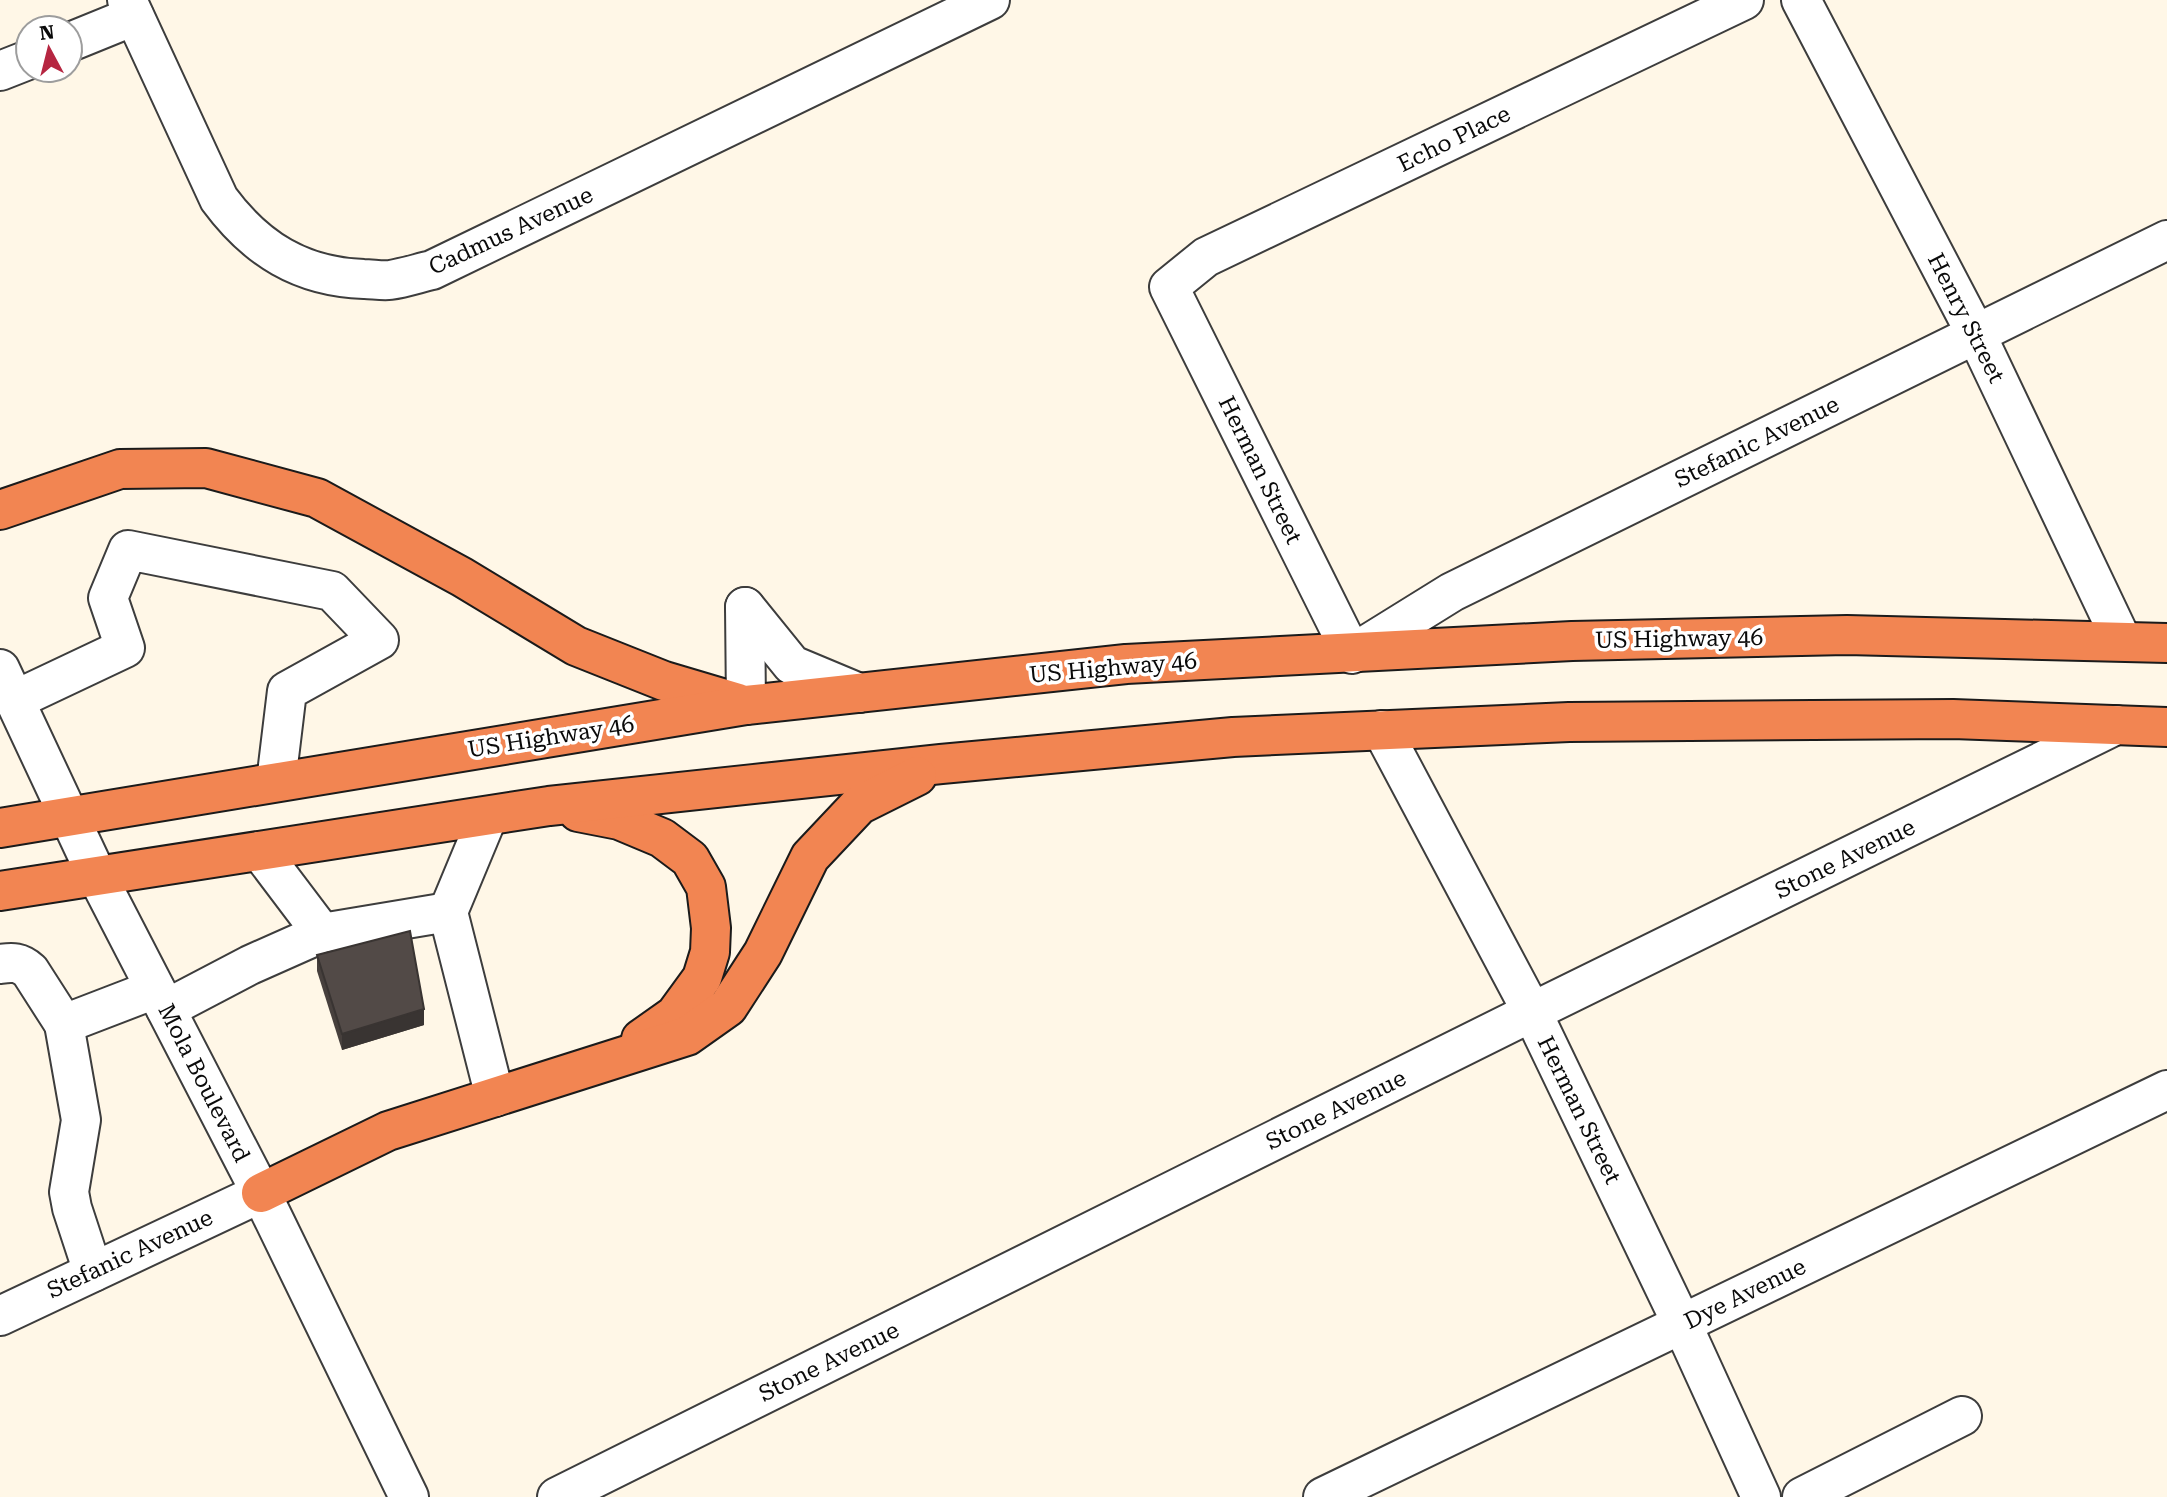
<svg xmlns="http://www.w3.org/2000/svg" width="2167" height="1497" viewBox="0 0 2167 1497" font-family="'Roboto Serif',serif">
<rect width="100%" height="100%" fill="#fff7e7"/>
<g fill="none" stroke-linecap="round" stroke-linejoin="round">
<g stroke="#3d3d3d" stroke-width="42">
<g id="minor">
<path d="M127 0 219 199C256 249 301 277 364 279 372 279 382 281 390 280 404 278 419 273 432 270L990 0"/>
<path d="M1744 0 1206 257 1169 287 1352 654 1452 592 2167 240"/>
<path d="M1801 0 1976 334 2122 641"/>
<path d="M70 42 134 16"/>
<path d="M0 71 28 60"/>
<path d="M745 607 792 665 859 693"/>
<path d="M745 607 746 705"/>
<path d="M0 669 97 876 261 1193 409 1497"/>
<path d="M15 700 125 648 108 598 128 550 332 591 379 640 287 691 276 782"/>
<path d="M1382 730 1532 1012 1682 1324 1761 1497"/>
<path d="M260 851 322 933"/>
<path d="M448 912 488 816"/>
<path d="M0 964C13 962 20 962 30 971L64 1024 155 989"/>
<path d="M166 1009 250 965 322 933 448 912 495 1097"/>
<path d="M64 1024 81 1120 69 1192 72 1208 93 1272"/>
<path d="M0 1316 261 1193"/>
<path d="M557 1497 1532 1012 2116 725"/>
<path d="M1323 1497 2167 1090"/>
<path d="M1802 1497 1962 1416"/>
</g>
</g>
<g stroke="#1b1b1b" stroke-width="42">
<g id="highway">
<path d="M0 510 120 469 206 468 317 498 462 577 576 646 664 681 738 703"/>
<path d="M578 812 619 820 662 838 690 859 706 887 711 928 710 952 702 978 675 1015 641 1039"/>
<path d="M0 828 746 705 1126 664 1572 641 1847 635 2167 643"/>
<path d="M0 891 549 806 941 764 1233 737 1569 722 1953 719 2167 727"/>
<path d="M261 1193 388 1131 687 1036 728 1007 763 953 810 857 859 805 917 776"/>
</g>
</g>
<use href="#minor" stroke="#fff" stroke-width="38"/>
<use href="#highway" stroke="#f28552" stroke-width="38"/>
</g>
<path fill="#47403d" d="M317 955 424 1025 342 1050 317 971Z"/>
<path fill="#393432" d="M424 1009V1025L342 1050V1034Z"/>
<path fill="#524a47" stroke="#393432" stroke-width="2" d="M410 931 424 1009 342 1034 317 955Z"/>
<g text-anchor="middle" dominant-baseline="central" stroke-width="7" stroke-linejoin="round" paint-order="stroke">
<g font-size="23" fill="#0a0a0a" stroke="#fff">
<text transform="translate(1454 139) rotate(-26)">Echo Place</text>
<text transform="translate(511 231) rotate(-25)">Cadmus Avenue</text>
<text transform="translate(1966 318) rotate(63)">Henry Street</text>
<text transform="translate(1757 442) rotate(-26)">Stefanic Avenue</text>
<text transform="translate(1260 470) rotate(64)">Herman Street</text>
<text transform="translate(1679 639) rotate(-1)">US Highway 46</text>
<text transform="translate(1113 668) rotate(-5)">US Highway 46</text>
<text transform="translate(551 737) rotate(-9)">US Highway 46</text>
<text transform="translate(1845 859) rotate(-26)">Stone Avenue</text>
<text transform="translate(204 1083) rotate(63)">Mola Boulevard</text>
<text transform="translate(1336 1110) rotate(-26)">Stone Avenue</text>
<text transform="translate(1579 1110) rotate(64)">Herman Street</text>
<text transform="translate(130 1254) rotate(-25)">Stefanic Avenue</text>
<text transform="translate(1745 1294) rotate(-26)">Dye Avenue</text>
<text transform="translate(829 1362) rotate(-26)">Stone Avenue</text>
</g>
</g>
<g transform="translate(49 49) rotate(353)"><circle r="33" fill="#ffffff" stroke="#9d9d9d" stroke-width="2"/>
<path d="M0-5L12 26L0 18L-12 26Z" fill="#b62641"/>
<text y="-10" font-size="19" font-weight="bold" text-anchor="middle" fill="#0a0a0a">N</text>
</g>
</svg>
